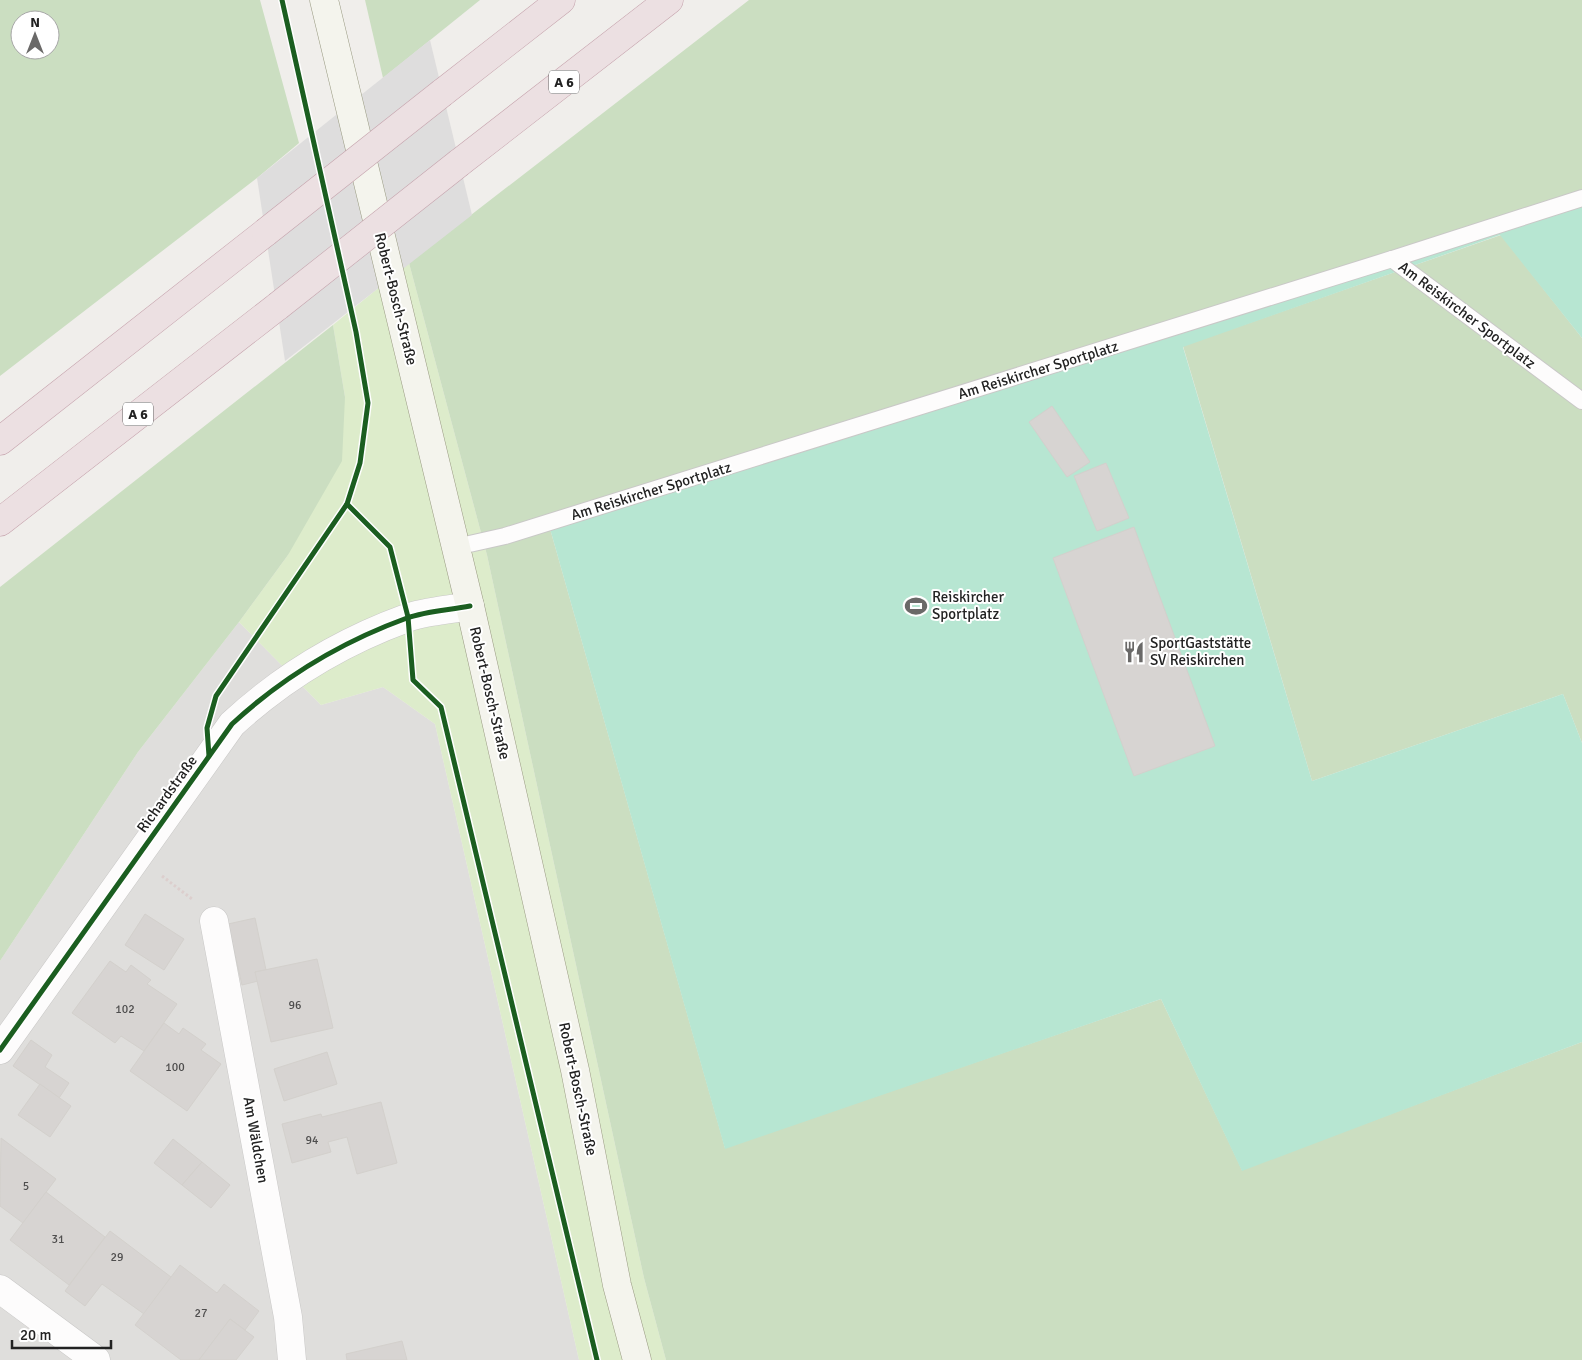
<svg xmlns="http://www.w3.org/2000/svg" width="1582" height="1360" viewBox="0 0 1582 1360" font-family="Signika,sans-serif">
<rect width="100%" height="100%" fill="#f0eeeb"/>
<path fill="#dfdedc" d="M239 622 321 705 383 687 435 724 579 1360H0V961L138 752Z"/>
<path fill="#ddeccb" d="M409 263 487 555 644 1278 666 1360H579L435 724 383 687 321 705 239 622 288 555 345 397 333 325Z"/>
<g fill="#cbdec1" fill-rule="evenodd">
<path d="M0 0H260L299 143 257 178 0 376ZM20 20H50V50H20Z"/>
<path d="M365 0H480L383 78Z"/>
<path d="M749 0H1582V190L547 518 725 1148 1161 999 1242 1170 1582 1042V1360H666L644 1278 487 555 409 263Z"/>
<path d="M1501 235 1582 338V743L1563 694 1312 781 1183 346Z"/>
<path d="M333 325 345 397 342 461 288 555 239 622 138 752 0 961V587Z"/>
</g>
<path fill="#b7e6d2" d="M1582 190V338L1500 235 1183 347 1312 781 1563 694 1582 743V1042L1242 1171 1161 999 725 1149 547 518Z"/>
<path fill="#dedddd" d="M430 40 472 215 285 361 257 178Z"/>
<g fill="#d7d4d2" stroke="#d3d0cc">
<path d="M1052 406 1090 462 1067 477 1029 422Z"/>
<path d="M1106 463 1129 518 1097 531 1074 476Z"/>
<path d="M1134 527 1215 746 1134 776 1053 558Z"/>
<path d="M145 914 184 939 164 970 125 945Z"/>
<path d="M255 918 266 970 255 972 258 981 242 985 228 924Z"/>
<path d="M317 959 333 1028 271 1042 255 972Z"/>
<path d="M110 961 126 972 131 965 151 980 147 984 177 1004 144 1051 121 1036 115 1043 72 1013Z"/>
<path d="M164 1023 179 1034 183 1028 206 1044 201 1050 221 1064 187 1111 130 1071Z"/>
<path d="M31 1040 52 1055 45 1067 69 1083 59 1098 13 1066Z"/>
<path d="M327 1052 337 1084 284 1101 274 1069Z"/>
<path d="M40 1084 71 1106 50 1137 18 1115Z"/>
<path d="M381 1102 397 1163 357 1174 347 1137 328 1142 331 1152 292 1163 282 1124 321 1114 322 1117Z"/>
<path d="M1 1138 56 1179 23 1223 0 1206Z"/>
<path d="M173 1139 202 1162 182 1185 154 1163Z"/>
<path d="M202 1162 230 1185 211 1208 182 1185Z"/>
<path d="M46 1192 105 1237 69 1285 10 1240Z"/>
<path d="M110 1231 171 1277 144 1314 102 1284 85 1306 65 1291Z"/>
<path d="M180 1265 217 1293 224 1284 259 1311 245 1330 230 1319 199 1360H181L135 1325Z"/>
<path d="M230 1319 254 1337 236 1360H199Z"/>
<path d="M402 1341 407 1360H347L346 1354Z"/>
</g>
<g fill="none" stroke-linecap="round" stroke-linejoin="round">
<g stroke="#c9c8c7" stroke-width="18">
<g id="lane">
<path d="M1392 259 1582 198"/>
<path d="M456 547 505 536 1392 259 1582 401"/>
</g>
</g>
<g stroke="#c9c8c7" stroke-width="29">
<g id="street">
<path d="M214 921 288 1317 292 1360"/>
<path d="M0 1050 232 724C284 676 341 642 407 618 426 611 450 610 470 606"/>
<path d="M0 1289 96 1360"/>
</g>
</g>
<g stroke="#999a82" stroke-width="29">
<path id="secondary" d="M324 0 470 606 575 1070 617 1285 637 1360"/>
</g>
<g stroke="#c5a2ac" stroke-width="29">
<g id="highway">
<path d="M442 93 561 0"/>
<path d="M459 163 669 0"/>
<path d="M0 441 266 232"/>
<path d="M0 522 278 306"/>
</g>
</g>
<path stroke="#dccecd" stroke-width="3" stroke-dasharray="2.5 2.5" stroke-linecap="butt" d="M162 876 192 899"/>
<use href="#lane" stroke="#fdfcfc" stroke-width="16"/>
<use href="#street" stroke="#fdfcfc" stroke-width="28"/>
<use href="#secondary" stroke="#f4f4ed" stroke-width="28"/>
<use href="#highway" stroke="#ece0e2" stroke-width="28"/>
<g stroke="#c5a2ac" stroke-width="29" stroke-linecap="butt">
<g id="highway-bridge">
<path d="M266 232 442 93"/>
<path d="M278 306 459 163"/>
</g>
</g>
<use href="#highway-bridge" stroke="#ece0e2" stroke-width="28"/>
<g stroke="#fff" stroke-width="8">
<g id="cycleway">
<path d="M347 504 390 547 408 617 413 680 441 707 597 1360"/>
<path d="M209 756 207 728 216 696 347 504 360 463 368 403 356 332 282 0"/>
<path d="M0 1050 232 724C284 676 341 642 407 618 426 611 450 610 470 606"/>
</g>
</g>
<use href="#cycleway" stroke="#1b5e20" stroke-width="5"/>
</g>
<defs>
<g id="stadium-bare" transform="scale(1.725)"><path d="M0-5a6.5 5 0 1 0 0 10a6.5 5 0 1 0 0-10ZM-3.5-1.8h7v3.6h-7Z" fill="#6a6968" stroke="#fff" stroke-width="2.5" paint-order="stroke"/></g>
<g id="restaurant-bare" transform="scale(1.725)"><path d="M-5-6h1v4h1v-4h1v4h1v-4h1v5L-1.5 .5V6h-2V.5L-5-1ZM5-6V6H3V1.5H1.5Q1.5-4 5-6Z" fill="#6a6968" stroke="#fff" stroke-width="2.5" paint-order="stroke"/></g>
</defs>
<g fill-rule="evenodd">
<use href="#stadium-bare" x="916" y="606"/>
<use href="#restaurant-bare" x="1134" y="652"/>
</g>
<g text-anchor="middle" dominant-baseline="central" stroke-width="4" stroke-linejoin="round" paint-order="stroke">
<g font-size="12" fill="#4f4e4e">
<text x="295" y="1005">96</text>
<text x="125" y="1009">102</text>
<text x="175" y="1067">100</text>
<text x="312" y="1140">94</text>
<text x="26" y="1186">5</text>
<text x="58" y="1239">31</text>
<text x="117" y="1257">29</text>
<text x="201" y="1313">27</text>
</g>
<g fill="#fff" stroke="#646464" stroke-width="1">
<rect x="549" y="70.5" width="30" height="23" rx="4"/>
<rect x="123" y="402.5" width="30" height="23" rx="4"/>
</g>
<g font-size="14" font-weight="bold" fill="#222">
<text x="564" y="82">A 6</text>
<text x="138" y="414">A 6</text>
</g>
<g font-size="15" fill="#222" stroke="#fff">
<text transform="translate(396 299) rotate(76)">Robert-Bosch-Straße</text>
<text transform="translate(1467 315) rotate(37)">Am Reiskircher Sportplatz</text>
<text transform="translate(1038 370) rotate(-17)">Am Reiskircher Sportplatz</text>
<text transform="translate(651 491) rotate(-17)">Am Reiskircher Sportplatz</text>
<text transform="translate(490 693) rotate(77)">Robert-Bosch-Straße</text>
<text transform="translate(167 794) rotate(-54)">Richardstraße</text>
<text transform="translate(578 1089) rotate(78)">Robert-Bosch-Straße</text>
<text transform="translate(256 1140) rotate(80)">Am Wäldchen</text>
</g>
<g font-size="15" fill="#222" stroke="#fff" text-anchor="start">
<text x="932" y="597">Reiskircher<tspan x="932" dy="17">Sportplatz</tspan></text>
<text x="1150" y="643">SportGaststätte<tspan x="1150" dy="17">SV Reiskirchen</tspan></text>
</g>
</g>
<g transform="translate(35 35)"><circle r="24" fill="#ffffff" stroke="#a7a7a7"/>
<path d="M0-4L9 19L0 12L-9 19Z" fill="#6a6968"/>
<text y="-8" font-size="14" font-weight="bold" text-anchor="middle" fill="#222222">N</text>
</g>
<path d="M12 1340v8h99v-8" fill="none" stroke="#222222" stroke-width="2.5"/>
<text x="20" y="1340" font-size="15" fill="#222222" stroke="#ffffff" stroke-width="4" paint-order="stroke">20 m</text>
</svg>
